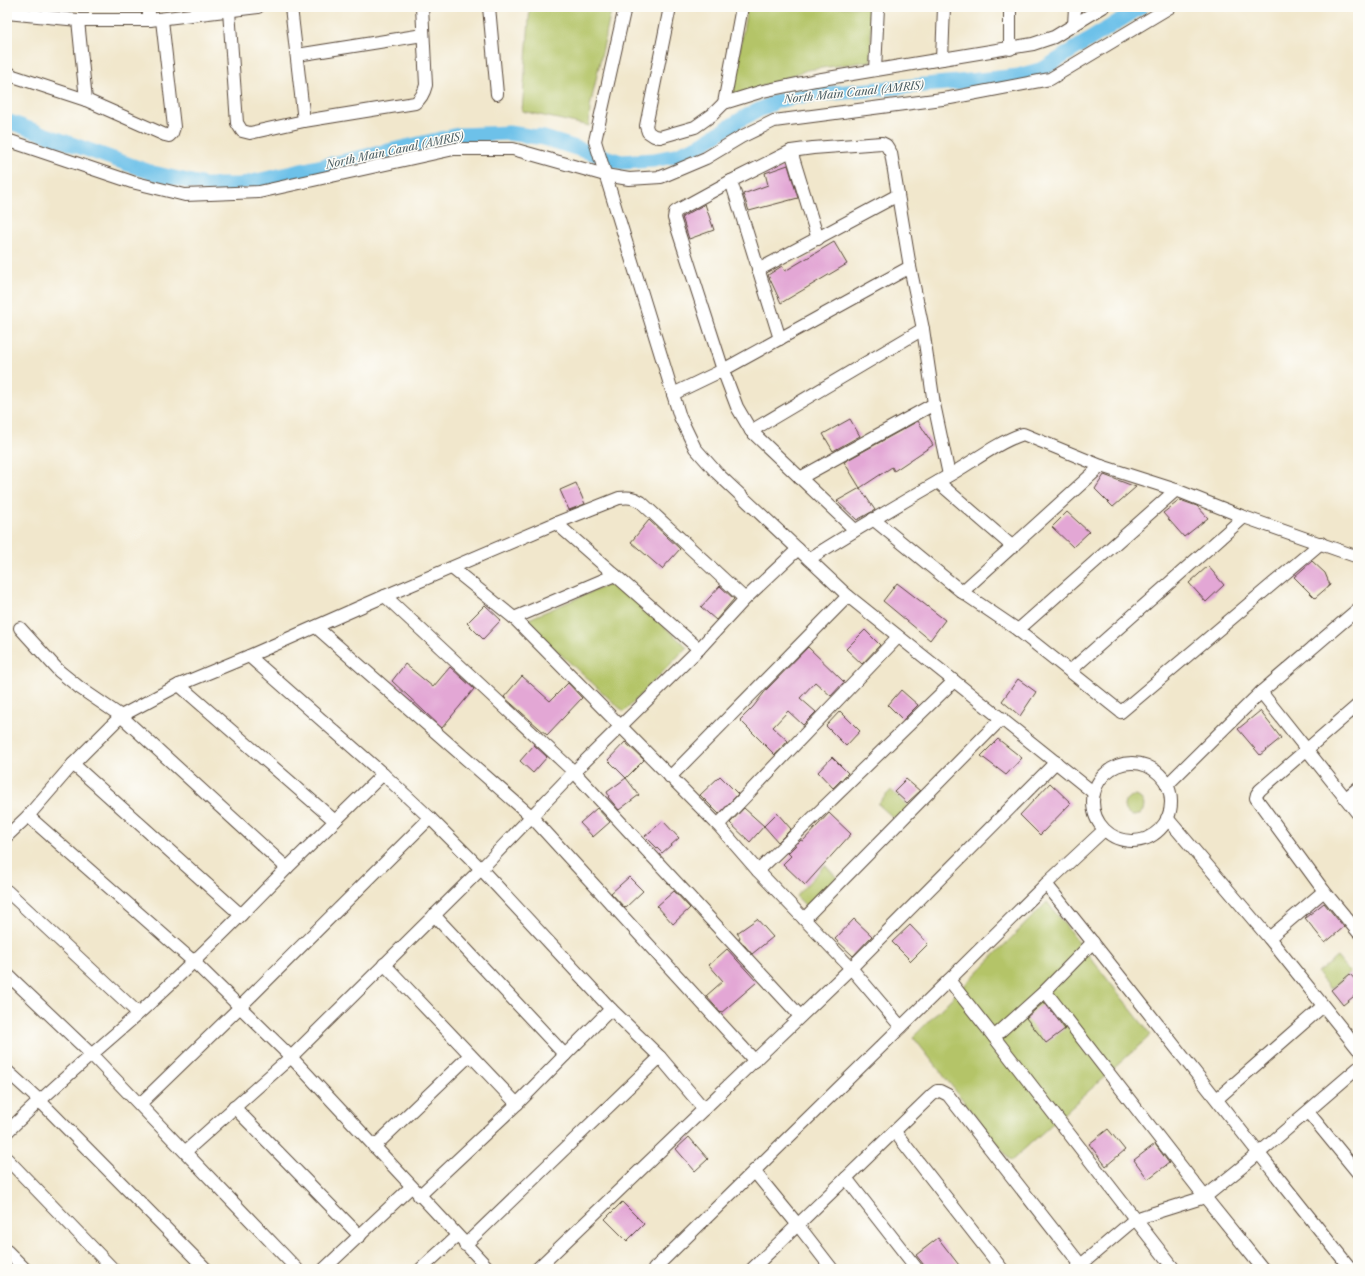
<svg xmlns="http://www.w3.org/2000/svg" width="1365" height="1276" viewBox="0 0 1365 1276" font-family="'Libre Caslon Text',serif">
<rect width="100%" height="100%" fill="#fdfcf7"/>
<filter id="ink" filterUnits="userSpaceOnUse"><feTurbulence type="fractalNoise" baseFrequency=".025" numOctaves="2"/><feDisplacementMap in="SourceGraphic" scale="8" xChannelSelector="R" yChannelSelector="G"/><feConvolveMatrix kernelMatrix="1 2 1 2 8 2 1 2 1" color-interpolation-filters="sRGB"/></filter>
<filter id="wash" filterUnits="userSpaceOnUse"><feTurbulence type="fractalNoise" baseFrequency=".012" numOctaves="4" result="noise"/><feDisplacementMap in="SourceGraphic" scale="16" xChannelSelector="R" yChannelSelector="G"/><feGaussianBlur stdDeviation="0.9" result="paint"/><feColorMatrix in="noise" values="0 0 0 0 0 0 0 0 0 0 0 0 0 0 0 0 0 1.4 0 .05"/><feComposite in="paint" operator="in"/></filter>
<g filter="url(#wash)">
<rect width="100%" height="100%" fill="#f1e7cc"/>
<g fill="#b4c467" stroke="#787742">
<path d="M530 7H612L590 107 589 126 522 111Z"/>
<path d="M747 7H871V61L807 70 732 97Z"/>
<path d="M615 582 687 647 624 712 524 621Z"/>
<path d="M891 790 910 808 897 821 878 804Z"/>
<circle cx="1134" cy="806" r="10"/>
<path d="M825 865 838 879 809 909 796 896Z"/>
<path d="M1047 902 1151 1035 1011 1161 913 1037Z"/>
<path d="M1337 957 1350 973 1330 989 1317 973Z"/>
</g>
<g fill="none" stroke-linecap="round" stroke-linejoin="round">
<path stroke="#6dc1e9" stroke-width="15" d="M7 121 153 173 205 185H239L458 135 509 133 544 138 621 162 654 160 674 156 698 146 743 118 777 101 801 96 958 82 1018 76 1043 69 1141 7"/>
</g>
<g id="blocks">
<g fill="#e3a7d5">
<path d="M788 165 798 198 749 211 743 194 768 185 765 173Z"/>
<path d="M705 204 714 230 689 239 682 217Z"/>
<path d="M834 242 847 264 781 303 768 275 782 266 785 271Z"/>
<path d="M850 419 860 436 833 451 823 434Z"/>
<path d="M918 421 933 445 894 471 892 467 860 488 844 462Z"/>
<path d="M1104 475 1136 487 1113 507 1095 489Z"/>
<path d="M576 483 585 504 569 510 560 490Z"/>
<path d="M860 488 875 510 857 520 837 501Z"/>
<path d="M1180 500 1197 506 1208 518 1184 537 1163 513Z"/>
<path d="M1067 512 1089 532 1073 547 1052 527Z"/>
<path d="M649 520 680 549 662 569 631 542Z"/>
<path d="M1312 561 1325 573 1330 585 1315 598 1294 577Z"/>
<path d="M1208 566 1224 585 1206 602 1189 583Z"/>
<path d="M897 583 945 620 930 640 883 601Z"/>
<path d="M720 586 734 599 716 620 701 607Z"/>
<path d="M485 605 501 620 483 639 467 623Z"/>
<path d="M865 630 880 645 862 664 846 649Z"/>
<path d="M808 647 844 682 831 696 815 682 800 698 816 712 803 725 788 711 773 727 788 741 775 755 740 720 753 707 767 689Z"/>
<path d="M405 664 433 687 450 667 474 689 442 728 392 681Z"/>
<path d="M522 676 550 701 568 683 582 698 547 735 504 697Z"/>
<path d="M1018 679 1036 692 1020 716 1002 701Z"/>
<path d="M901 690 918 705 903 720 888 705Z"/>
<path d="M840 711 860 731 846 746 826 726Z"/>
<path d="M1260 711 1281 738 1260 755 1238 729Z"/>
<path d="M998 739 1022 758 1006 775 981 756Z"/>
<path d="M625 742 644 760 626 778 608 760Z"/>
<path d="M534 745 547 757 533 773 520 761Z"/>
<path d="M832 757 848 773 833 788 818 772Z"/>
<path d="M720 776 738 794 719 814 700 795Z"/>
<path d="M626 778 639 795 619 810 608 797 609 796 607 792Z"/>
<path d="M906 779 920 791 907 803 894 791Z"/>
<path d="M1050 783 1071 803 1040 835 1020 815Z"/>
<path d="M597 808 610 822 593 837 580 823Z"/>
<path d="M744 808 764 826 750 842 730 823Z"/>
<path d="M777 813 791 829 778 842 764 826Z"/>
<path d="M829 813 851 834 805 885 783 864 791 856 788 853 801 840 803 841Z"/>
<path d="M663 821 679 838 662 853 645 836Z"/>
<path d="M629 877 643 891 625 908 611 893Z"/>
<path d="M674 891 690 908 673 924 657 906Z"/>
<path d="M1324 903 1344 927 1325 943 1305 918Z"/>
<path d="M757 919 773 937 752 954 739 939 740 937 737 933Z"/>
<path d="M854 919 872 936 853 956 835 939Z"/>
<path d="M910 925 928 944 911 961 892 942Z"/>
<path d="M727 949 757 982 721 1013 706 996 723 981 709 965Z"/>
<path d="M1350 974 1358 983V993L1343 1005 1331 990Z"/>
<path d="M1044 1002 1065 1029 1046 1043 1026 1018Z"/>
<path d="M1108 1129 1125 1150 1106 1166 1089 1144Z"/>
<path d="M689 1137 708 1159 695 1171 676 1149Z"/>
<path d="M1155 1144 1169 1163 1148 1179 1134 1160Z"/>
<path d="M622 1202 644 1224 627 1241 605 1219Z"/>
<path d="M938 1238 962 1269H927L916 1255Z"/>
</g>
</g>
</g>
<g filter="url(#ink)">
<use href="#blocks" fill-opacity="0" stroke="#564638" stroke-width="1"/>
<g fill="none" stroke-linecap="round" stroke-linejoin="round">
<g stroke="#564638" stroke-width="14">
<g id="minor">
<path d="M148 7 150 20"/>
<path d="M291 7 304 121"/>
<path d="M489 7 497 94"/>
<path d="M625 7 595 141 680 417 695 448 717 473 848 596 1094 793"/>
<path d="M670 7 646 126 648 132 654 136 660 137 695 127 712 115 724 103 763 91 816 80 1033 44 1054 37 1103 7"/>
<path d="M229 11 237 123 242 131 250 133 304 121 415 103C421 99 424 93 426 85L422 7"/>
<path d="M7 13 78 20H150L258 7"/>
<path d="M78 20 86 100"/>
<path d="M1074 25 1075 7"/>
<path d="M1010 49V7"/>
<path d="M297 55 423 35"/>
<path d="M942 59 944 7"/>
<path d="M875 70 878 7"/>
<path d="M7 71 13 76 86 100 165 135 169 136 172 133 174 127 162 20"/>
<path d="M724 103 742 7"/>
<path d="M7 140 132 182 185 195 259 192 454 149H513L605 175 629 179 661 177 706 158 741 137 774 121 950 98 1050 79 1170 7"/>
<path d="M791 151 818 239"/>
<path d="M731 181 780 339"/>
<path d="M758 270 898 195"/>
<path d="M673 394 723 370 910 267"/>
<path d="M751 431 923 329"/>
<path d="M800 478 934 404"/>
<path d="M938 482 1013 547"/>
<path d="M873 519 962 592 1018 630 1121 712 1321 543"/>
<path d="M556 523 619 498C628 497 633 497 641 502L745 599"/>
<path d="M855 530 751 431 737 407 723 370 674 218 675 212 680 209 731 181 791 151 813 148 882 143 886 145 891 153 910 267 923 329 934 404 949 475"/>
<path d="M809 559C855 530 901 503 948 476 973 462 996 443 1023 434L1101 466 1176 490 1244 517 1358 557"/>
<path d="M452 568 514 618 718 825 758 871 851 968 901 1027"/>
<path d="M615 575 699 649"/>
<path d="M962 592 1101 466"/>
<path d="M385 596 574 772 800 1016"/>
<path d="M316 627 531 816 755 1061"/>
<path d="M20 628 59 671 80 688 121 716 287 868 241 915"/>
<path d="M1018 630 1176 490"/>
<path d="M249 656 383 774 335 821"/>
<path d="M1070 671 1244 517"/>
<path d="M179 685 335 821 287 868"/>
<path d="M1261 692 1358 814"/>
<path d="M1358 705 1260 790 1257 794 1256 798 1324 891 1358 932"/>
<circle cx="1132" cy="802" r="39"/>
<path d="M670 777 848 596"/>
<path d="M1167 785 1261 692 1358 609"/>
<path d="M1346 798 1358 788"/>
<path d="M28 816 194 962 291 1057 489 1269"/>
<path d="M430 818 481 869 611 1009 660 1057 704 1109 851 968 1056 762"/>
<path d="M1167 818 1269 938 1358 1049"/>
<path d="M718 825 898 637"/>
<path d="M1104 830 1046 884 949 980 994 1037 1174 1269"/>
<path d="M7 836 28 816 73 764 121 716 179 685 249 656 385 596 556 523 615 575 514 618"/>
<path d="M758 871 954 681"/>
<path d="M1046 884C1149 1011 1248 1142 1351 1269"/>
<path d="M7 891 138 1013"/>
<path d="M804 919 1002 718"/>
<path d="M1269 938 1324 891"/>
<path d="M384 964 517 1104 565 1055 434 915"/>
<path d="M7 974 91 1054 297 1269"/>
<path d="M1045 991 1205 1197 1263 1269"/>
<path d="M994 1037 1045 991 1093 942"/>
<path d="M565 1055 611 1009"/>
<path d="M7 1071 39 1100 206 1269"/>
<path d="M1217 1099 1323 1006"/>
<path d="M140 1104 239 1008 430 818 383 774"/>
<path d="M234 1107 360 1236"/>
<path d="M1308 1112 1358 1173"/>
<path d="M7 1132C49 1090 94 1053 138 1014 173 982 207 949 241 915L73 764"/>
<path d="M895 1132 1002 1269"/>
<path d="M374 1147 470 1055"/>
<path d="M186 1151 291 1057 481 869 574 772 699 649 745 599 798 549"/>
<path d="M7 1159 113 1269"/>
<path d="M754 1171 798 1225 832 1269"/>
<path d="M846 1178 917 1269"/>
<path d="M419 1196 517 1104"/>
<path d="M465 1245 660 1057"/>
<path d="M7 1251 25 1269"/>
<path d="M324 1269 411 1187"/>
<path d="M421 1269 457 1236"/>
<path d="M537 1269 704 1109"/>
<path d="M654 1269 949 980"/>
<path d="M752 1269 932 1095 937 1091H940L948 1095 1084 1269"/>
<path d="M1076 1269 1135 1219 1205 1197 1258 1154 1358 1068"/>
</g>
</g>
<use href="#minor" stroke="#fff" stroke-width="12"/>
</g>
</g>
<g text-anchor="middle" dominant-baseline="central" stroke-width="3" stroke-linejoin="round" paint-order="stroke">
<g font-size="11" font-style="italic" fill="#4c5f65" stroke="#fdfcf7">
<text transform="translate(854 92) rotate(-6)">North Main Canal (AMRIS)</text>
<text transform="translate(395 150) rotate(-12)">North Main Canal (AMRIS)</text>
</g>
</g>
<rect width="1365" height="1276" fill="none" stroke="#fdfcf7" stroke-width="24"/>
</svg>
